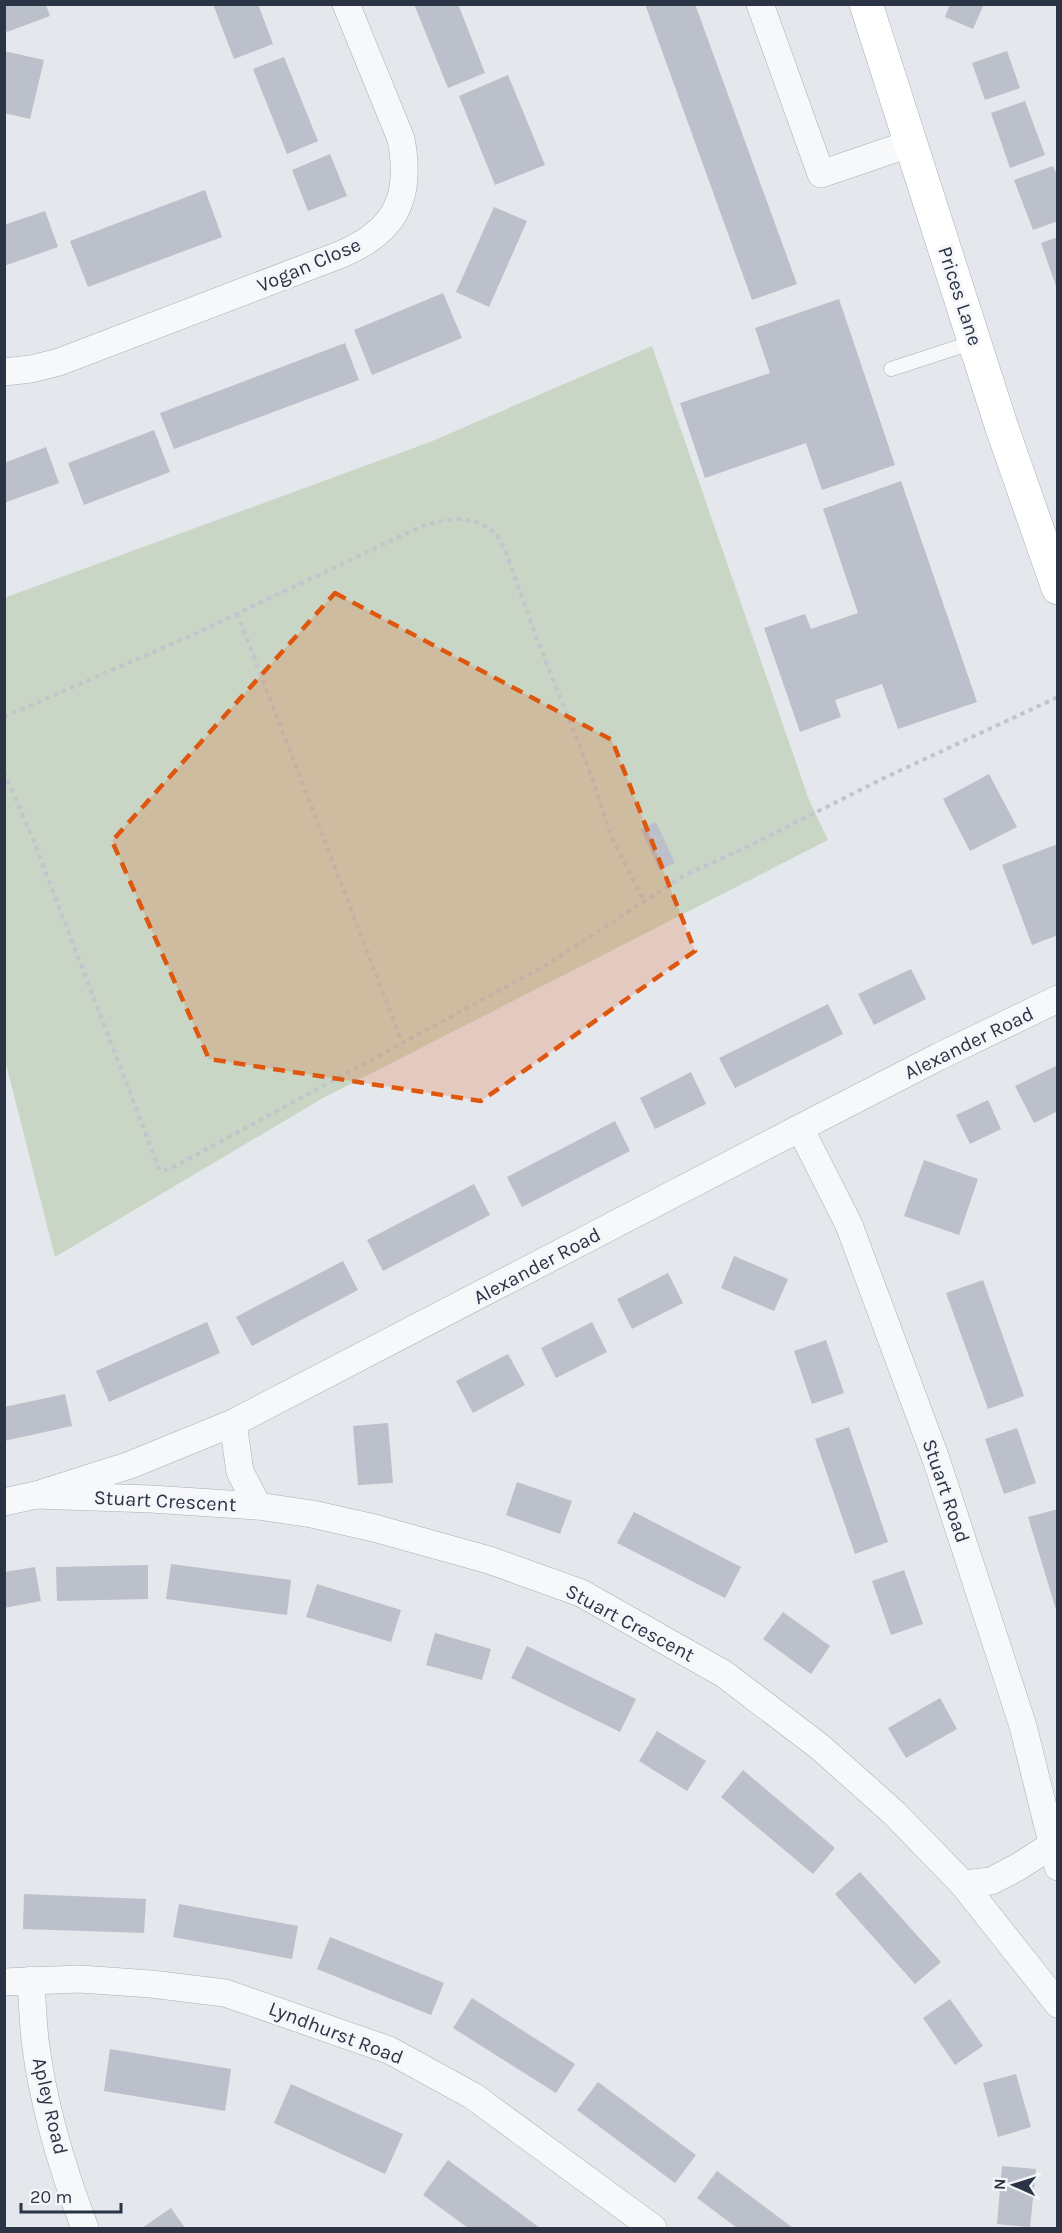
<svg xmlns="http://www.w3.org/2000/svg" width="1062" height="2233" viewBox="0 0 1062 2233" font-family="Karla,sans-serif">
<rect width="100%" height="100%" fill="#e4e7ec"/>
<path fill="#c9d6c5" d="M652 346 809 800 828 840 323 1098 55 1257 5 1060 4 598 430 442Z"/>
<g fill="#bbc0ca">
<path d="M213 4H258L273 44 234 59Z"/>
<path d="M414 4H458L485 73 448 88Z"/>
<path d="M645 4H695L797 284 752 300Z"/>
<path d="M950 4H984L973 29 945 17Z"/>
<path d="M4 5H46L50 16 7 32 4 26Z"/>
<path d="M4 51 44 60 30 119 4 113Z"/>
<path d="M1007 51 1020 88 985 100 972 63Z"/>
<path d="M284 57 318 141 287 154 253 69Z"/>
<path d="M508 75 545 165 495 185 459 96Z"/>
<path d="M1025 101 1045 155 1010 168 991 113Z"/>
<path d="M330 154 347 196 308 211 292 170Z"/>
<path d="M1053 166 1058 177V221L1033 230 1014 180Z"/>
<path d="M205 190 222 237 88 287 70 241Z"/>
<path d="M494 207 527 221 489 307 456 292Z"/>
<path d="M45 211 58 247 4 266V225Z"/>
<path d="M1058 237V289H1057L1041 243Z"/>
<path d="M443 293 462 338 372 375 354 330Z"/>
<path d="M839 299 895 465 822 490 806 443 705 478 680 403 770 373 755 328Z"/>
<path d="M345 343 359 380 174 449 160 413Z"/>
<path d="M154 430 170 472 84 505 68 463Z"/>
<path d="M46 447 59 483 4 503V463Z"/>
<path d="M901 481 977 702 898 729 882 684 835 700 841 717 800 732 764 628 805 614 811 629 858 613 823 509Z"/>
<path d="M989 774 1017 827 970 851 943 799Z"/>
<path d="M656 822 675 863 659 870 641 829Z"/>
<path d="M1058 844V935L1032 945 1002 865Z"/>
<path d="M911 969 926 999 874 1025 858 994Z"/>
<path d="M828 1004 843 1034 735 1088 719 1058Z"/>
<path d="M1058 1065V1111L1034 1123 1015 1086Z"/>
<path d="M691 1072 706 1104 655 1129 640 1098Z"/>
<path d="M988 1100 1001 1129 970 1144 956 1115Z"/>
<path d="M615 1121 630 1151 522 1207 507 1177Z"/>
<path d="M924 1160 978 1179 959 1235 904 1216Z"/>
<path d="M474 1184 490 1215 383 1271 367 1240Z"/>
<path d="M734 1256 788 1279 774 1311 721 1288Z"/>
<path d="M343 1261 358 1290 252 1346 236 1317Z"/>
<path d="M668 1273 683 1303 632 1329 617 1299Z"/>
<path d="M983 1280 1024 1396 988 1409 946 1293Z"/>
<path d="M207 1322 220 1353 109 1402 96 1371Z"/>
<path d="M592 1322 607 1352 556 1378 541 1348Z"/>
<path d="M826 1340 844 1393 812 1404 794 1351Z"/>
<path d="M508 1354 525 1385 473 1413 456 1381Z"/>
<path d="M65 1394 72 1426 4 1441V1407Z"/>
<path d="M388 1423 393 1483 358 1485 353 1426Z"/>
<path d="M849 1427 888 1542 855 1554 815 1439Z"/>
<path d="M1017 1428 1036 1483 1004 1494 985 1439Z"/>
<path d="M517 1482 572 1501 560 1534 506 1515Z"/>
<path d="M1058 1509V1613H1057L1028 1517Z"/>
<path d="M634 1512 741 1567 725 1598 617 1543Z"/>
<path d="M171 1564 291 1580 287 1615 166 1599Z"/>
<path d="M148 1565V1599L57 1601 56 1567Z"/>
<path d="M35 1567 41 1601 4 1608V1572Z"/>
<path d="M904 1570 923 1624 891 1635 872 1581Z"/>
<path d="M317 1584 401 1610 391 1642 306 1617Z"/>
<path d="M783 1612 830 1646 811 1674 763 1639Z"/>
<path d="M435 1633 491 1649 482 1680 426 1665Z"/>
<path d="M527 1646 636 1699 620 1732 511 1678Z"/>
<path d="M940 1698 957 1729 906 1758 888 1728Z"/>
<path d="M657 1731 706 1761 687 1791 639 1761Z"/>
<path d="M743 1770 835 1848 813 1874 721 1797Z"/>
<path d="M860 1872 941 1962 915 1984 835 1894Z"/>
<path d="M24 1894 146 1899 144 1933 23 1929Z"/>
<path d="M179 1904 298 1926 292 1959 173 1937Z"/>
<path d="M330 1937 444 1983 431 2015 317 1969Z"/>
<path d="M472 1998 575 2064 556 2093 453 2028Z"/>
<path d="M950 1999 983 2046 955 2065 923 2018Z"/>
<path d="M110 2049 231 2069 225 2111 104 2091Z"/>
<path d="M1016 2074 1031 2127 998 2137 983 2083Z"/>
<path d="M598 2082 696 2155 675 2183 577 2110Z"/>
<path d="M291 2084 403 2134 385 2174 274 2123Z"/>
<path d="M448 2160 540 2228H468L423 2195Z"/>
<path d="M1002 2166 1036 2169 1030 2227 997 2224Z"/>
<path d="M717 2171 793 2228H737L697 2198Z"/>
<path d="M171 2208 185 2228H142Z"/>
</g>
<g fill="none" stroke-linecap="round" stroke-linejoin="round">
<g stroke="#a9aeb7" stroke-width="15">
<path id="lane" d="M891 369 974 342"/>
</g>
<g stroke="#a9aeb7" stroke-width="28">
<g id="street">
<path d="M760 4 821 174 912 143"/>
<path d="M4 372 31 369 59 362 342 254C397 230 412 197 401 139L346 4"/>
<path d="M800 1128 849 1225 936 1459 1023 1726 1058 1867"/>
<path d="M233 1423 240 1472 258 1506"/>
<path d="M36 1495 151 1499 258 1506 312 1514 374 1528 489 1560 581 1593 724 1674 820 1747 894 1813 963 1884 1058 2004"/>
<path d="M4 1502 36 1495 130 1465 233 1423 800 1128 938 1057 1058 999"/>
<path d="M963 1884 991 1881 1018 1867 1052 1845"/>
<path d="M31 1980C32 2000 33 2020 35 2040 43 2105 62 2168 85 2228"/>
<path d="M4 1982 80 1979 151 1984 225 1993 389 2050 473 2096 653 2228"/>
</g>
</g>
<g stroke="#a9aeb7" stroke-width="34">
<path id="secondary" d="M866 4 1002 428 1058 588"/>
</g>
<g stroke="#c2c5cb" stroke-width="4" stroke-dasharray="4.5 4.5" stroke-linecap="butt">
<path d="M237 613 402 1042"/>
<path d="M4 717 190 636 422 526 445 520 462 519 480 523 496 533 506 552 538 642 587 764 611 835 644 901"/>
<path d="M4 772 31 834 160 1171 170 1169 548 964 683 876 747 847 884 778 1058 697"/>
</g>
<use href="#lane" stroke="#f7f8fa" stroke-width="14"/>
<use href="#street" stroke="#f7f8fa" stroke-width="27"/>
<use href="#secondary" stroke="#fff" stroke-width="33"/>
</g>
<path fill="#df570f" fill-opacity="0.2" stroke="#df570f" stroke-width="4.5" stroke-dasharray="12 8" stroke-linejoin="round" d="M335 593 612 740 695 951 481 1101 209 1059 112 841Z"/>
<g text-anchor="middle" dominant-baseline="central" stroke-width="6" stroke-linejoin="round" paint-order="stroke">
<g font-size="20" fill="#2b3445" stroke="#f4f6f9">
<text transform="translate(309 265) rotate(-23)">Vogan Close</text>
<text transform="translate(960 296) rotate(72)">Prices Lane</text>
<text transform="translate(969 1043) rotate(-26)">Alexander Road</text>
<text transform="translate(537 1266) rotate(-28)">Alexander Road</text>
<text transform="translate(946 1491) rotate(71)">Stuart Road</text>
<text transform="translate(165 1501) rotate(3)">Stuart Crescent</text>
<text transform="translate(630 1623) rotate(28)">Stuart Crescent</text>
<text transform="translate(336 2033) rotate(21)">Lyndhurst Road</text>
<text transform="translate(50 2106) rotate(77)">Apley Road</text>
</g>
</g>
<rect width="1062" height="2233" fill="none" stroke="#2b3445" stroke-width="12"/>
<g transform="translate(1014 2185) rotate(273)" stroke="#f4f6f9" stroke-width="4.5" paint-order="stroke">
<path d="M0-4.5L10 22L0 15L-10 22Z" fill="#2b3445"/>
<text y="-9" font-size="16" font-weight="bold" text-anchor="middle" fill="#2b3445">N</text>
</g>
<path d="M21 2203v9h100v-9" fill="none" stroke="#2b3445" stroke-width="3"/>
<text x="30" y="2203" font-size="18" fill="#2b3445" stroke="#f4f6f9" stroke-width="4.5" paint-order="stroke">20 m</text>
</svg>
